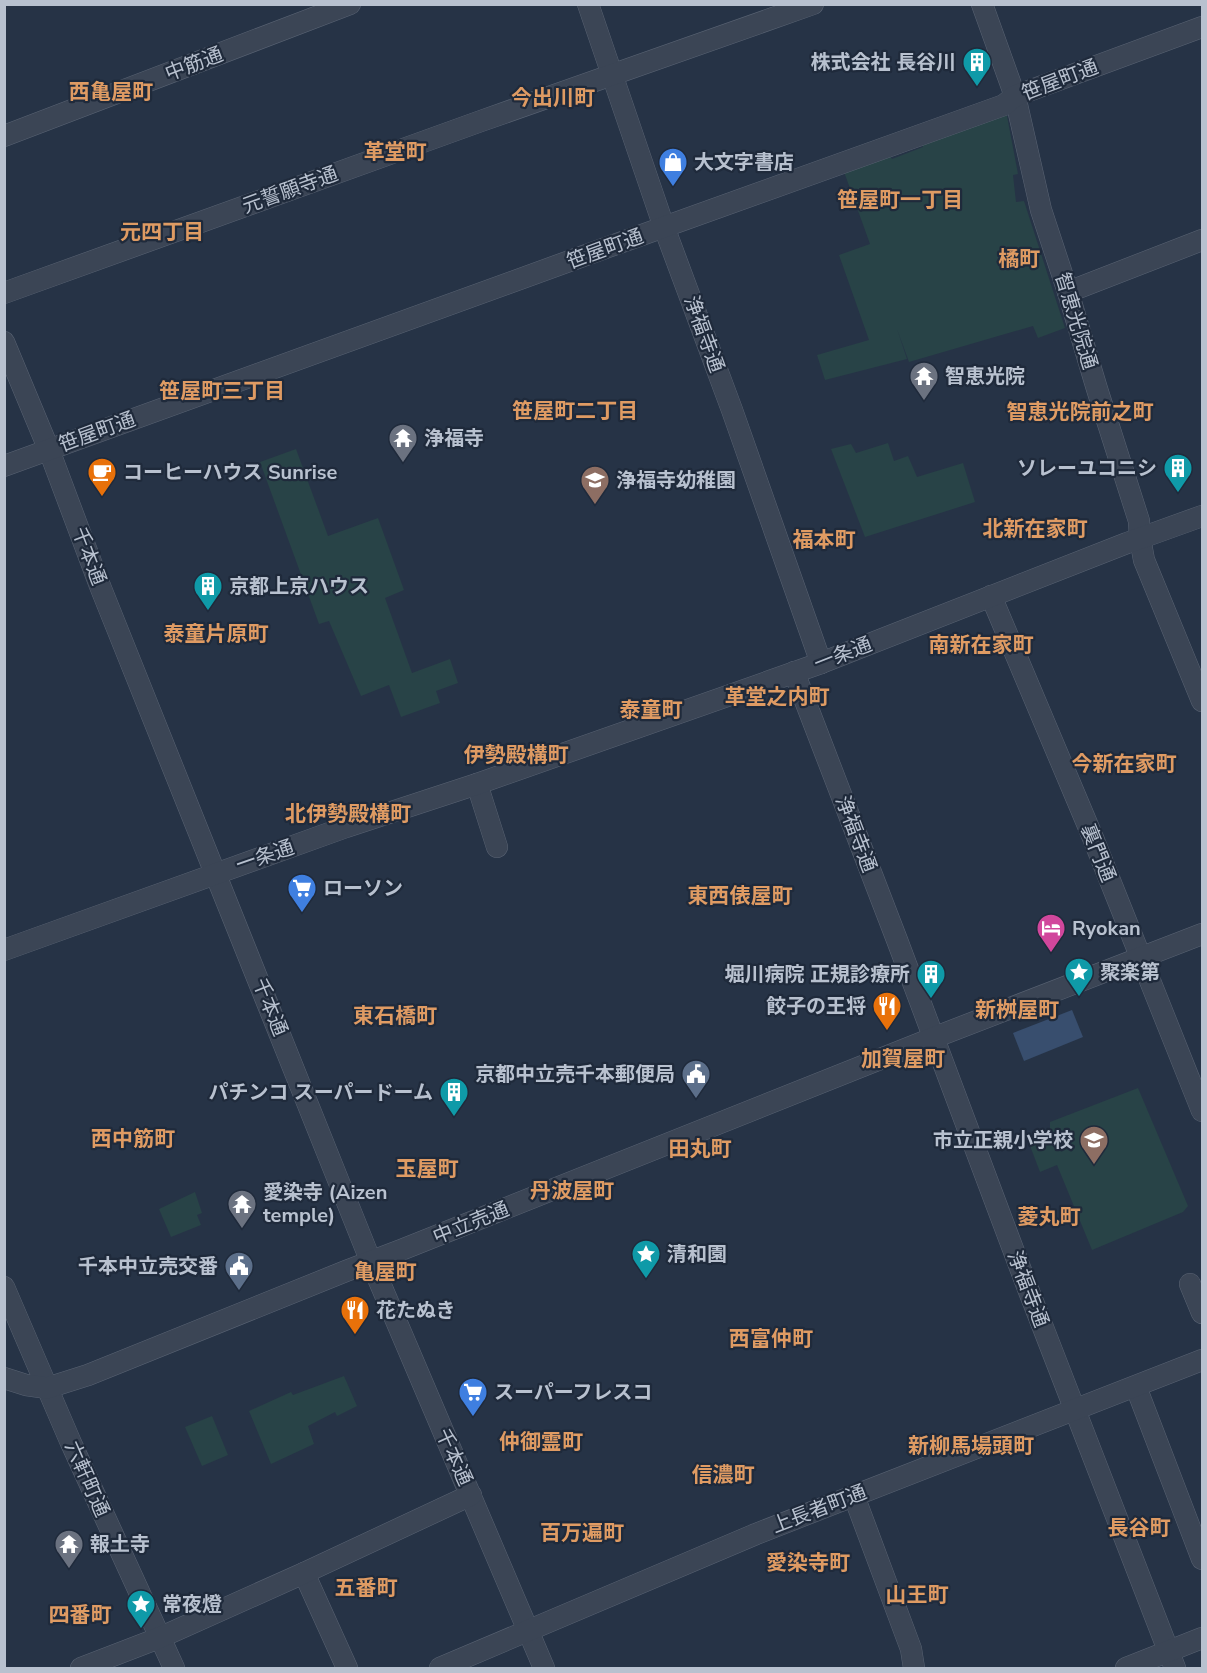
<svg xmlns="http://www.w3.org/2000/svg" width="1207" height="1673" viewBox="0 0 1207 1673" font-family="'Nunito Sans','Noto Sans JP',sans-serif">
<rect width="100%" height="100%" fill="#263346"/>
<g fill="#284347">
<path d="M1001 113 1007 116 1018 174 1013 175 1016 202 1024 201 1065 328 1038 338 1033 326 909 362 897 329 907 359 825 380 817 355 869 340 839 255 870 244 843 169 889 153 892 159 923 147 921 141Z"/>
<path d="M888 443 894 461 908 456 917 477 963 463 975 502 865 537 831 449 851 444 856 453Z"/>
<path d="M296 449 328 536 378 518 404 590 385 598 412 673 450 659 458 683 436 691 440 703 401 717 389 685 361 696 329 621 319 624 260 462Z"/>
<path d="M1138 1088 1188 1206 1183 1212 1092 1250 1057 1165 1040 1172 1027 1138 1050 1130V1122Z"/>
<path d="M195 1192 202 1213 197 1215 201 1225 171 1237 159 1209Z"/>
<path d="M344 1376 357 1406 337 1416 335 1412 308 1426 314 1444 271 1464 249 1411 291 1392 293 1395Z"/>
<path d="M212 1416 228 1455 202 1466 185 1427Z"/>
</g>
<path fill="#384e6e" d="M1072 1010 1083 1037 1024 1061 1013 1033Z"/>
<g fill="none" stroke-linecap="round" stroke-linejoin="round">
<g stroke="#596373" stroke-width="22">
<g id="minor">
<path d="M588 4 664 227 732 410 821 663"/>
<path d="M982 4 1015 96 1041 210 1068 292 1097 389 1139 521 1140 538 1144 560 1202 701"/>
<path d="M4 136 350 4"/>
<path d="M1068 292 1202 240"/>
<path d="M4 293 481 121 813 4"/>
<path d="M4 342 49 450 100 586 371 1262 544 1668"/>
<path d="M4 466 611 246 1004 105 1015 96 1202 27"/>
<path d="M991 596 1091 833 1202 1111"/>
<path d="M794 672 897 940 1025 1281 1175 1668"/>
<path d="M477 784 497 847"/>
<path d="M4 950 346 827 477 784 821 663 1127 543 1202 516"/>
<path d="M1190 1284 1202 1313"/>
<path d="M4 1287 71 1443 174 1668"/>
<path d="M4 1378 26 1385 47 1388 88 1375 346 1271 401 1250 933 1038 1202 934"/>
<path d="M1136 1387 1202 1559"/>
<path d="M854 1496 911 1649 914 1668"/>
<path d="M304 1573 347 1668"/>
<path d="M81 1668 159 1638 304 1573 471 1495"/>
<path d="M440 1668 756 1534 1202 1360"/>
<path d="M1126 1668 1202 1638"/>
</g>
</g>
<use href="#minor" stroke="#3b4555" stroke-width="21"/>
</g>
<defs>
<g id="building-pin" transform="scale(1.5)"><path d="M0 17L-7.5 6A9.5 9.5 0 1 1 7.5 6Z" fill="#0f9aa8" stroke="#1f2a3b"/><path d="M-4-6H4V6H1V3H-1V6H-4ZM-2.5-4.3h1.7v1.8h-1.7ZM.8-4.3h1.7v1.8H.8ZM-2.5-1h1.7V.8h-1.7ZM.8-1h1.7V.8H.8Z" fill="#fff"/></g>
<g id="shop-pin" transform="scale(1.5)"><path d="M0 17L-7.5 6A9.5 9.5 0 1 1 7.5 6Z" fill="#3f7fe0" stroke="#1f2a3b"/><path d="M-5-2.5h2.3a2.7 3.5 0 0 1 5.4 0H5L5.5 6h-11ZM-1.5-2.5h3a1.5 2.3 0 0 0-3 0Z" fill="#fff"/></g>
<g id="temple-pin" transform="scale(1.5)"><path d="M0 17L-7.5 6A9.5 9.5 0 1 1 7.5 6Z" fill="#6b7280" stroke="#1f2a3b"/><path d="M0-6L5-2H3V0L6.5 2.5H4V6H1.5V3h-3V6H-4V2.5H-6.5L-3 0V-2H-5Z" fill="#fff"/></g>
<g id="cafe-pin" transform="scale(1.5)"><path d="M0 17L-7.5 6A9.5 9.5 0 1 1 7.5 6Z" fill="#e8710a" stroke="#1f2a3b"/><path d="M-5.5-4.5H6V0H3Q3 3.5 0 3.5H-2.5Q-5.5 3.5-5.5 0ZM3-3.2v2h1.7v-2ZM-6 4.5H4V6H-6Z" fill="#fff"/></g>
<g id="school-pin" transform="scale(1.5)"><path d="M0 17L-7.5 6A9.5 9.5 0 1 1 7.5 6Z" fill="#8d6e63" stroke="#1f2a3b"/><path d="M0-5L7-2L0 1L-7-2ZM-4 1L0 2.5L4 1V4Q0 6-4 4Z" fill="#fff"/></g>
<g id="supermarket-pin" transform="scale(1.5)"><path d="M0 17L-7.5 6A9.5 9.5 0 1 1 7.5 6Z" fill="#3f7fe0" stroke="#1f2a3b"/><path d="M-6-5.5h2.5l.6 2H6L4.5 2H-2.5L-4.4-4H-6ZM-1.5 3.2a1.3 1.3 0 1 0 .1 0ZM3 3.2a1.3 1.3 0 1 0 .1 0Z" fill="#fff"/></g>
<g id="hotel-pin" transform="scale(1.5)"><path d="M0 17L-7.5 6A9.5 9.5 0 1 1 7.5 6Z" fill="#d1479c" stroke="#1f2a3b"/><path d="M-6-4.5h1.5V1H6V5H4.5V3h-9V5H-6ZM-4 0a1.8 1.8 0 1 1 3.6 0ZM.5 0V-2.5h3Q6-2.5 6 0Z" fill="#fff"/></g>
<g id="sight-pin" transform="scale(1.5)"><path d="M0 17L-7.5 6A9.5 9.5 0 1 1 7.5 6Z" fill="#0f9aa8" stroke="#1f2a3b"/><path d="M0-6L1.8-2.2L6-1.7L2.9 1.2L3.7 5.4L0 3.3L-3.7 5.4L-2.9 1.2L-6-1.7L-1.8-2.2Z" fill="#fff"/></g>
<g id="restaurant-pin" transform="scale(1.5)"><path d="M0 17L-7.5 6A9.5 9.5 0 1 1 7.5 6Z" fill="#e8710a" stroke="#1f2a3b"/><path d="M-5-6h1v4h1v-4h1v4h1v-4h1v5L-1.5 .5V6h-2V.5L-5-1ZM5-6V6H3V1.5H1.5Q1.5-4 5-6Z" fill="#fff"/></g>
<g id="civic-pin" transform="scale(1.5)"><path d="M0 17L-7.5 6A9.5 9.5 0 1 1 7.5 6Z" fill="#5c6f8a" stroke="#1f2a3b"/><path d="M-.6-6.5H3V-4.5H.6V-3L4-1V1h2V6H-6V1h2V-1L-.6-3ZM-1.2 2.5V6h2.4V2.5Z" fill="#fff"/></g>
</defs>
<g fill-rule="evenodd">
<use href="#building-pin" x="977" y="62"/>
<use href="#shop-pin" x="673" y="162"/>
<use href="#temple-pin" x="924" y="376"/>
<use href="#temple-pin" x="403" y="438"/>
<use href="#building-pin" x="1178" y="468"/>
<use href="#cafe-pin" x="102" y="472"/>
<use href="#school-pin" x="595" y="480"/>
<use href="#building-pin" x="208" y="586"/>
<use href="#supermarket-pin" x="302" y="888"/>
<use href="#hotel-pin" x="1051" y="928"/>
<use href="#sight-pin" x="1079" y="972"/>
<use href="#building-pin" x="931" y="974"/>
<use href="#restaurant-pin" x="887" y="1006"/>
<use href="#civic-pin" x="696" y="1074"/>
<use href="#building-pin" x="454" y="1092"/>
<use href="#school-pin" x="1094" y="1140"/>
<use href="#temple-pin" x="242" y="1204"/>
<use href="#sight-pin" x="646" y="1254"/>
<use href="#civic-pin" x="239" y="1266"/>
<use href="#restaurant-pin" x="355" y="1310"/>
<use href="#supermarket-pin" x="473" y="1392"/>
<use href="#temple-pin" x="69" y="1544"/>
<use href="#sight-pin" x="141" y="1604"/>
</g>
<g text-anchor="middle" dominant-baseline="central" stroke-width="4.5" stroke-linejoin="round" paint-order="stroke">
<g font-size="20" font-weight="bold" fill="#b8c1cf" stroke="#1f2a3b" text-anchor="start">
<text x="956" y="62" text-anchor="end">株式会社 長谷川</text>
<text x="694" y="162">大文字書店</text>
<text x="945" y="376">智恵光院</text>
<text x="424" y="438">浄福寺</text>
<text x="1157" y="468" text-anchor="end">ソレーユコニシ</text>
<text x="123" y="472">コーヒーハウス Sunrise</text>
<text x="616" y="480">浄福寺幼稚園</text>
<text x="229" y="586">京都上京ハウス</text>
<text x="323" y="888">ローソン</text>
<text x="1072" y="928">Ryokan</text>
<text x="1100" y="972">聚楽第</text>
<text x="910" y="974" text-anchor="end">堀川病院 正規診療所</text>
<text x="866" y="1006" text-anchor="end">餃子の王将</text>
<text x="675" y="1074" text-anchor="end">京都中立売千本郵便局</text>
<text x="433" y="1092" text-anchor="end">パチンコ スーパードーム</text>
<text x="1073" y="1140" text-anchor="end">市立正親小学校</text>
<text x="263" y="1192">愛染寺 (Aizen<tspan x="263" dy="23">temple)</tspan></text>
<text x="667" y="1254">清和園</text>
<text x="218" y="1266" text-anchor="end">千本中立売交番</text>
<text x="376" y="1310">花たぬき</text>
<text x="494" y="1392">スーパーフレスコ</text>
<text x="90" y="1544">報土寺</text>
<text x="162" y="1604">常夜燈</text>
</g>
<g font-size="20" fill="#b8c1cf" stroke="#1f2a3b">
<text transform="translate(194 64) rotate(-21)">中筋通</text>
<text transform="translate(1060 80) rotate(-21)">笹屋町通</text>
<text transform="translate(290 190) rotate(-20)">元誓願寺通</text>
<text transform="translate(605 249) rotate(-20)">笹屋町通</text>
<text transform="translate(1076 321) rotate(73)">智恵光院通</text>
<text transform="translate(704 334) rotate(70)">浄福寺通</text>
<text transform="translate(97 432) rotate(-20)">笹屋町通</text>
<text transform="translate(89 556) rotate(69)">千本通</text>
<text transform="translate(843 654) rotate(-21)">一条通</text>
<text transform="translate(856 834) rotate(69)">浄福寺通</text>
<text transform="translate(1098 853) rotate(68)">裏門通</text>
<text transform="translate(265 856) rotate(-19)">一条通</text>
<text transform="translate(270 1007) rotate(68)">千本通</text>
<text transform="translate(471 1223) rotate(-22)">中立売通</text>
<text transform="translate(1028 1289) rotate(69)">浄福寺通</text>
<text transform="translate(454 1457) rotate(66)">千本通</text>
<text transform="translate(87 1479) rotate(66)">六軒町通</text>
<text transform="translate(819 1509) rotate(-21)">上長者町通</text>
</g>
<g font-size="21" font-weight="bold" fill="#df9b63" stroke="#1f2a3b">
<text x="111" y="92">西亀屋町</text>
<text x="553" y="98">今出川町</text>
<text x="395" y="152">革堂町</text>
<text x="900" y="200">笹屋町一丁目</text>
<text x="162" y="232">元四丁目</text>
<text x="1019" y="259">橘町</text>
<text x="222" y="391">笹屋町三丁目</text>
<text x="575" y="411">笹屋町二丁目</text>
<text x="1080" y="412">智恵光院前之町</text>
<text x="1035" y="529">北新在家町</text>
<text x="824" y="540">福本町</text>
<text x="216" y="634">泰童片原町</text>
<text x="981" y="645">南新在家町</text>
<text x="777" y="697">革堂之内町</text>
<text x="651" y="710">泰童町</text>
<text x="516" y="755">伊勢殿構町</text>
<text x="1124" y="764">今新在家町</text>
<text x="348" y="814">北伊勢殿構町</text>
<text x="740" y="896">東西俵屋町</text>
<text x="1017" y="1010">新桝屋町</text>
<text x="395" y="1016">東石橋町</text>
<text x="903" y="1059">加賀屋町</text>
<text x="133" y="1139">西中筋町</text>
<text x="700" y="1149">田丸町</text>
<text x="427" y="1169">玉屋町</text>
<text x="572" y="1191">丹波屋町</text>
<text x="1049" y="1217">菱丸町</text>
<text x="385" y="1272">亀屋町</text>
<text x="771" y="1339">西富仲町</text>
<text x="541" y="1442">仲御霊町</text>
<text x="971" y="1446">新柳馬場頭町</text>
<text x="723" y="1475">信濃町</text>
<text x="1139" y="1528">長谷町</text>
<text x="582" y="1533">百万遍町</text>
<text x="808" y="1563">愛染寺町</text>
<text x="366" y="1588">五番町</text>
<text x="917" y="1595">山王町</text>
<text x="80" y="1615">四番町</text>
</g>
</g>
<rect width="1207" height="1673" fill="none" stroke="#b8c1cf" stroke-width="12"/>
</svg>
